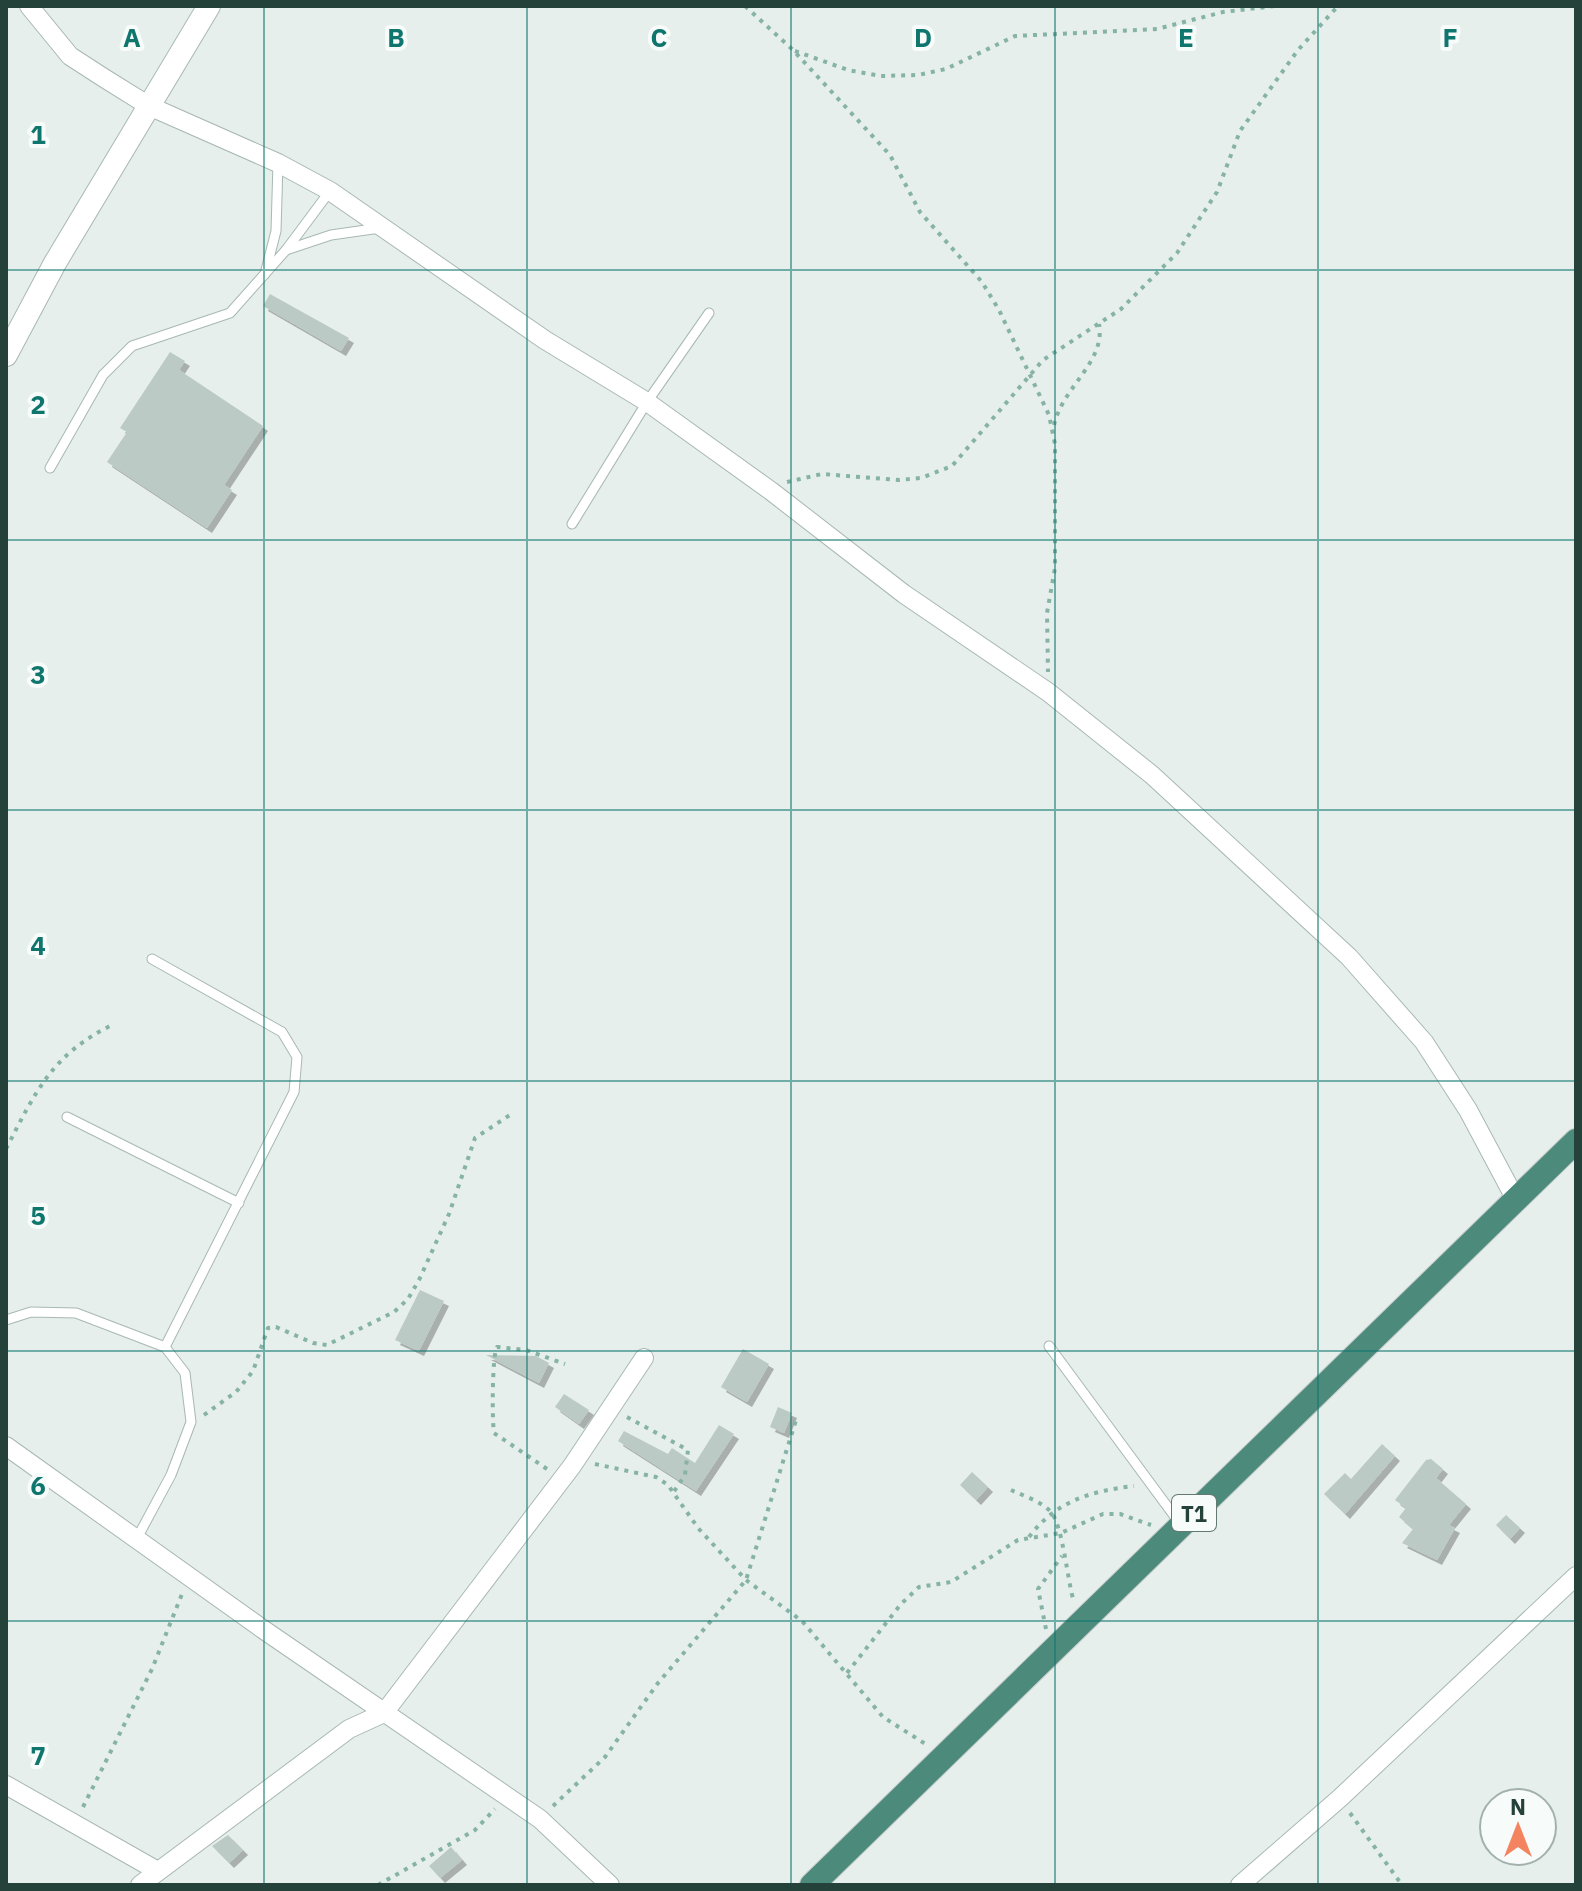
<svg xmlns="http://www.w3.org/2000/svg" width="1582" height="1891" viewBox="0 0 1582 1891" font-family="'IBM Plex Sans',sans-serif">
<defs>
<filter id="shadow"><feDropShadow dx="5" dy="5" stdDeviation="0" flood-color="#0004"/></filter>
</defs>
<rect width="100%" height="100%" fill="#e6efeb"/>
<g fill="#bbcac4" filter="url(#shadow)">
<path d="M270 294 349 338 341 351 263 306Z"/>
<path d="M170 352 185 361 179 370 263 426 224 485 232 490 207 528 107 462 127 432 120 428Z"/>
<path d="M420 1290 444 1301 419 1351 395 1340Z"/>
<path d="M743 1349 769 1364 747 1402 721 1387Z"/>
<path d="M486 1355 536 1356 549 1363 539 1383Z"/>
<path d="M564 1394 589 1410 579 1424 555 1407Z"/>
<path d="M778 1407 792 1413 784 1433 770 1427Z"/>
<path d="M719 1425 734 1434 696 1491 618 1441 624 1431 668 1454 672 1448 695 1463Z"/>
<path d="M1382 1444 1395 1456 1345 1514 1324 1494 1345 1473 1351 1479Z"/>
<path d="M1431 1459 1443 1469 1436 1478 1466 1504 1449 1525 1455 1528 1437 1560 1402 1543 1413 1529 1399 1517 1406 1508 1395 1500 1426 1460Z"/>
<path d="M972 1472 988 1487 976 1500 960 1485Z"/>
<path d="M1506 1515 1520 1528 1510 1539 1496 1525Z"/>
<path d="M228 1835 243 1850 229 1863 212 1846Z"/>
<path d="M451 1847 462 1860 440 1878 429 1866Z"/>
</g>
<g fill="none" stroke-linecap="round" stroke-linejoin="round">
<g stroke="#a8b8b2" stroke-width="11">
<g id="service">
<path d="M286 250 331 235 380 228"/>
<path d="M265 274 276 231 278 163"/>
<path d="M50 468 103 375 132 346 230 313 286 250 330 191"/>
<path d="M572 524 647 402 709 313"/>
<path d="M152 959 282 1032 297 1057 294 1092 165 1347"/>
<path d="M67 1117 239 1203"/>
<path d="M6 1320 31 1312 76 1313 165 1347 185 1373 191 1422 171 1475 136 1540"/>
<path d="M1049 1346 1181 1525"/>
</g>
</g>
<g stroke="#a8b8b2" stroke-width="20">
<g id="minor">
<path d="M29 6 70 56 104 78 149 106 278 163 330 191 545 340 647 402 771 491 904 594 1048 692 1152 775 1349 957 1424 1042 1468 1110 1516 1200"/>
<path d="M6 1446 264 1630 540 1819 610 1885"/>
<path d="M6 1785 156 1870"/>
<path d="M140 1885 349 1729 384 1713 572 1466 644 1358"/>
<path d="M1240 1885 1340 1798 1576 1576"/>
</g>
</g>
<g stroke="#a8b8b2" stroke-width="24">
<path id="tertiary" d="M6 355 55 263 209 6"/>
</g>
<g stroke="#c2cac8" stroke-width="26">
<path id="trunk" d="M812 1885 1576 1141"/>
</g>
<g stroke="#86b3a5" stroke-width="4" stroke-dasharray="4 6" stroke-linecap="butt">
<path d="M745 6 793 50 890 155 920 212 982 282 999 310 1049 415 1055 444V568L1047 613 1048 672"/>
<path d="M795 51 848 70 881 76 918 75 946 69 1015 36 1157 29 1223 12 1275 6"/>
<path d="M1054 425C1063 386 1106 362 1099 324"/>
<path d="M787 482 822 474 899 480 921 478 952 466 1043 360 1121 309 1177 253 1217 192 1240 131 1298 50 1338 6"/>
<path d="M6 1149C36 1091 52 1054 114 1024"/>
<path d="M6 1153V1178"/>
<path d="M204 1415 236 1392 253 1371 268 1328 276 1327 313 1343 327 1345 394 1312 408 1299 419 1280 449 1214 475 1138 513 1113"/>
<path d="M627 1417 688 1450 685 1475 673 1493"/>
<path d="M595 1464 656 1477 668 1485 698 1528 746 1580 802 1621 883 1717 927 1745"/>
<path d="M547 1469 494 1433C492 1421 492 1355 497 1347L526 1350 565 1364"/>
<path d="M1011 1490C1024 1496 1040 1501 1050 1511 1063 1524 1067 1580 1074 1602"/>
<path d="M1029 1537C1056 1501 1091 1491 1134 1486"/>
<path d="M1046 1629 1038 1589 1062 1556"/>
<path d="M847 1673 901 1604 919 1587 951 1582 1018 1540 1061 1533 1103 1514H1120L1151 1525"/>
<path d="M553 1806 605 1757 658 1683 746 1580 797 1417"/>
<path d="M83 1807 152 1669 182 1594"/>
<path d="M1350 1813 1402 1885"/>
<path d="M378 1885 475 1830 495 1809"/>
</g>
<use href="#service" stroke="#fff" stroke-width="9"/>
<use href="#minor" stroke="#fff" stroke-width="18"/>
<use href="#tertiary" stroke="#fff" stroke-width="22"/>
<use href="#trunk" stroke="#4c8a7c" stroke-width="24"/>
</g>
<path fill="none" stroke="#0f766e" stroke-width="2" stroke-opacity="0.55" d="M264 6V1885M527 6V1885M791 6V1885M1055 6V1885M1318 6V1885M6 270H1576M6 540H1576M6 810H1576M6 1081H1576M6 1351H1576M6 1621H1576"/>
<g text-anchor="middle" dominant-baseline="central" stroke-width="8" stroke-linejoin="round" paint-order="stroke">
<rect fill="#f7fbf9" stroke="#637a73" stroke-width="2" x="1172" y="1495" width="44" height="36" rx="6"/>
<g font-size="22" font-weight="bold" fill="#24423a">
<text x="1194" y="1513">T1</text>
</g>
</g>
<g font-size="26" text-anchor="middle" font-weight="bold" fill="#0f766e" stroke="#f7fbf9" stroke-width="8" stroke-linejoin="round" paint-order="stroke">
<text x="132" y="47">A</text>
<text x="396" y="47">B</text>
<text x="659" y="47">C</text>
<text x="923" y="47">D</text>
<text x="1186" y="47">E</text>
<text x="1450" y="47">F</text>
<text x="38" y="144">1</text>
<text x="38" y="414">2</text>
<text x="38" y="684">3</text>
<text x="38" y="955">4</text>
<text x="38" y="1225">5</text>
<text x="38" y="1495">6</text>
<text x="38" y="1765">7</text>
</g>
<rect width="1582" height="1891" fill="none" stroke="#24423a" stroke-width="16"/>
<g transform="translate(1518 1827)"><circle r="38" fill="#f7fbf9" stroke="#a3b1ad" stroke-width="2"/>
<path d="M0-6L14 30L0 20L-14 30Z" fill="#f4845f"/>
<text y="-12" font-size="22" font-weight="bold" text-anchor="middle" fill="#24423a">N</text>
</g>
</svg>
